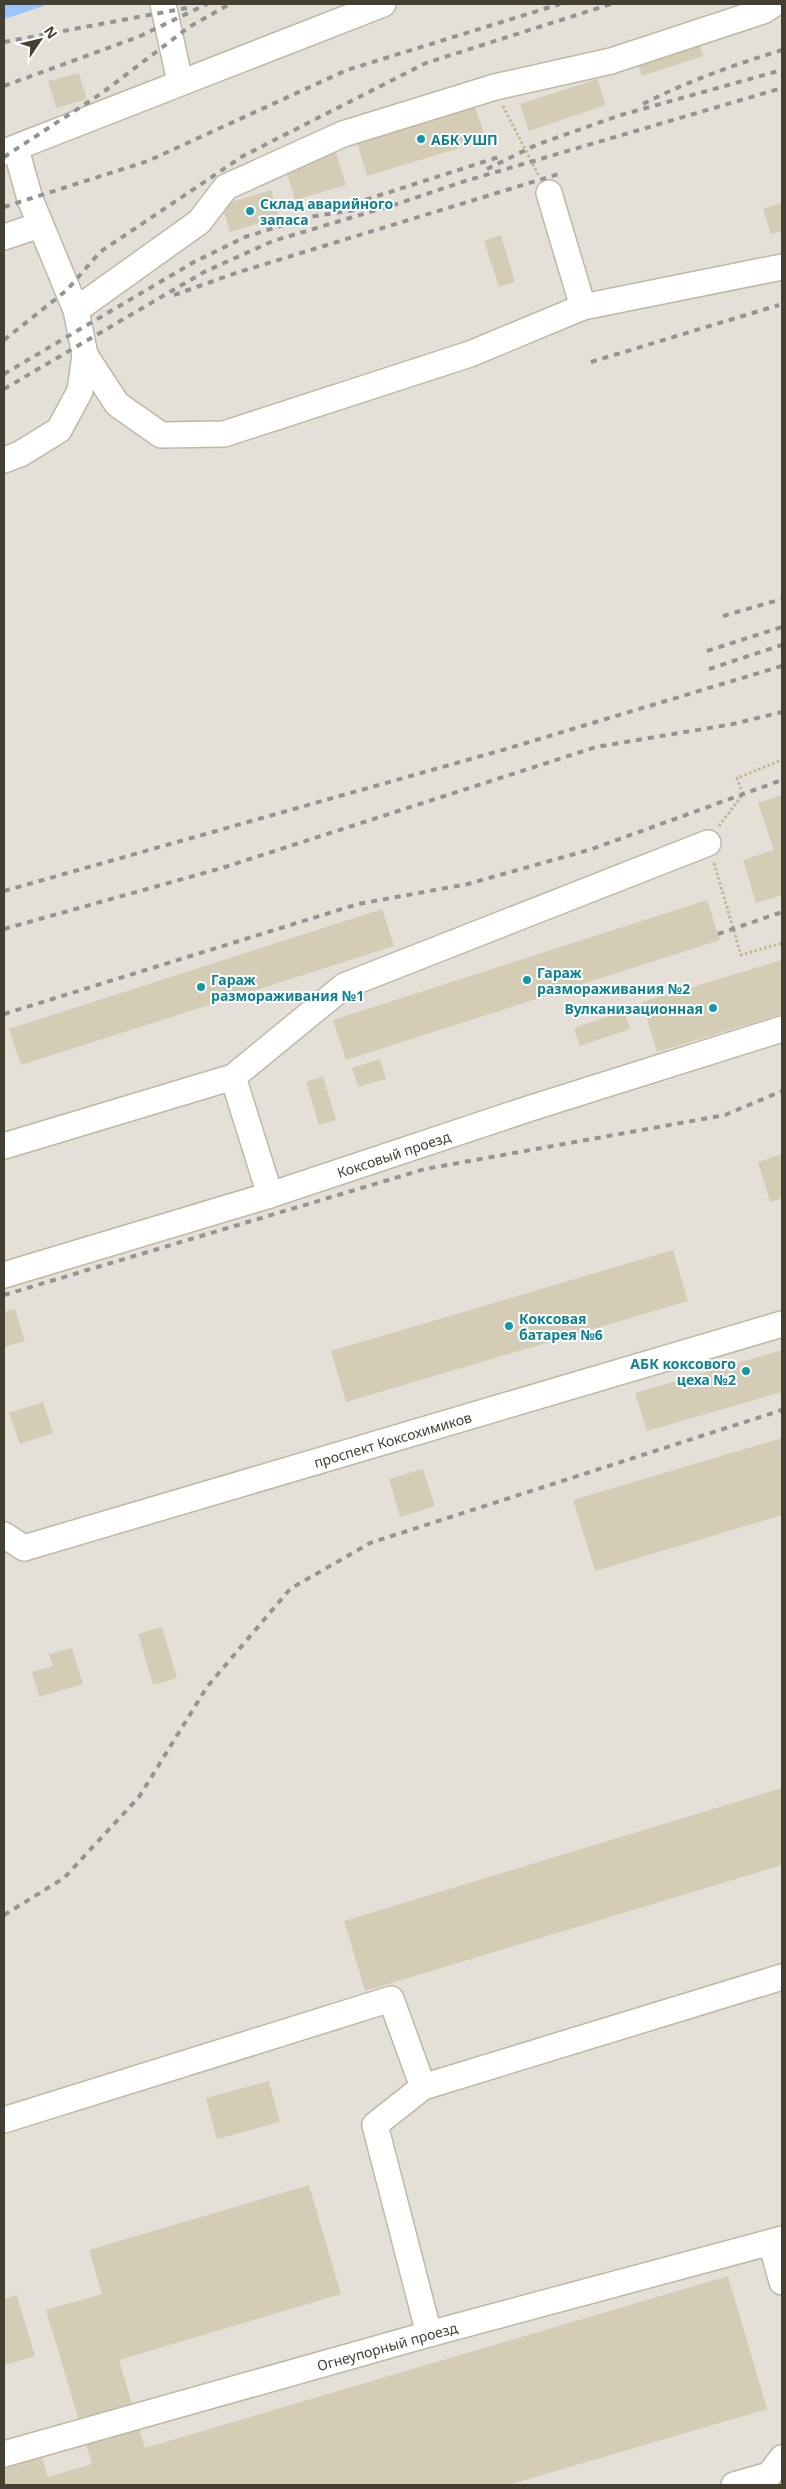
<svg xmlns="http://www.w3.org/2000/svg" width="786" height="2489" viewBox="0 0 786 2489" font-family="'Noto Sans',sans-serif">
<rect width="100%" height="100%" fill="#f3f0e2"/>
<rect fill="#e5e0d7" x="4" y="4" width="778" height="2481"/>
<path fill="#96c7f8" d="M4 4H43L44 6 4 19Z"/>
<g fill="#d5ccb6">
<path d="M698 38 703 56 642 76 636 59Z"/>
<path d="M79 73 87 99 56 108 48 81Z"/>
<path d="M597 79 606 105 529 131 520 104Z"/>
<path d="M474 103 486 140 367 176 356 139Z"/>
<path d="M336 153 346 185 295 200 285 168Z"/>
<path d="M271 190 279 217 230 232 222 205Z"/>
<path d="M781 203 782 231 771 234 763 209Z"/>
<path d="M501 235 515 282 499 287 484 241Z"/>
<path d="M782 795V895L756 903 743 860 774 850 758 803Z"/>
<path d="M707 900 720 940 346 1060 333 1020Z"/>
<path d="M382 909 394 946 21 1065 9 1029Z"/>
<path d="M782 960V1014L657 1052 642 1002Z"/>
<path d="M624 1011 630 1029 580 1046 574 1028Z"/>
<path d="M380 1059 386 1079 358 1087 352 1068Z"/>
<path d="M323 1076 336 1120 319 1125 306 1082Z"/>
<path d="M782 1154V1198L770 1202 758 1162Z"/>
<path d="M673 1250 688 1301 346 1402 331 1351Z"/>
<path d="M15 1309 25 1341 4 1347V1312Z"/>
<path d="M782 1350V1392L647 1431 635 1393Z"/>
<path d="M43 1402 53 1433 20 1444 9 1413Z"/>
<path d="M782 1438V1515L595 1571 573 1500Z"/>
<path d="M423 1469 435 1506 400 1517 389 1479Z"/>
<path d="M162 1627 177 1678 153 1685 138 1634Z"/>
<path d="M72 1648 83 1684 39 1697 32 1672 53 1666 49 1654Z"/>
<path d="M782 1788V1865L365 1991 344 1921Z"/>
<path d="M269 2081 280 2122 217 2139 206 2098Z"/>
<path d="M309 2185 341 2294 119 2360 145 2448 728 2276 767 2409 508 2485H4V2462L40 2451 48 2477 92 2464 46 2310 102 2294 89 2250Z"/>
<path d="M17 2295 35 2356 4 2365V2299Z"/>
</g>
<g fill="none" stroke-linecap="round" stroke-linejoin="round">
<g stroke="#bfb8a4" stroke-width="28">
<g id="minor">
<path d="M163 4 180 82"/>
<path d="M4 152 383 4"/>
<path d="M549 193 583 307"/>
<path d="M4 237 40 225"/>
<path d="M76 310 199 222 226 187 343 134 495 87 611 61 763 11 774 4"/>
<path d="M85 355 117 404 161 435 224 434 470 354 583 307 782 267"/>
<path d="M4 460 20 454 59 430 80 391 85 355 76 310 30 199 16 149"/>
<path d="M233 1077 270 1195"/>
<path d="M4 1146 233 1077 344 986 708 843"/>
<path id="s1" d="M4 1275 270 1195 531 1108 782 1029"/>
<path id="s2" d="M4 1535 24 1548 782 1324"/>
<path d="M4 2120 391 1999 423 2087"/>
<path d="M782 2239 771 2242 782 2282"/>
<path d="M429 2334 375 2125 423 2087 782 1977"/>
<path id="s3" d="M4 2454 429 2334 771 2242"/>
<path d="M734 2485 769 2475 782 2458"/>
</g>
</g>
<g stroke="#c3b693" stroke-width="3" stroke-dasharray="2.5 2.5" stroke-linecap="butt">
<path d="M503 106 539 176"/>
<path d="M719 826 743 794 737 778 782 760"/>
<path d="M714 863 741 955 782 943"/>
</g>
<use href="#minor" stroke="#fff" stroke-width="25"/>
<g stroke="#949494" stroke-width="4" stroke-dasharray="6 6" stroke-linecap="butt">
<path d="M4 42 192 7"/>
<path d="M4 86 138 37 207 4"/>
<path d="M643 104C688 81 734 65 782 50"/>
<path d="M4 157 102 93 189 27 230 4"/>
<path d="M487 169 536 145 621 115 782 70"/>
<path d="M4 207 148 161 347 70 560 4"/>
<path d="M343 207 502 156"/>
<path d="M174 295 239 272 562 173"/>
<path d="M4 340 67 290 100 252 243 156 426 63 611 4"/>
<path d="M591 362 779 305"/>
<path d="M4 374 194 262 245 237 309 217 361 209"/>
<path d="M4 389 204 272 273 241 400 203 462 182 782 88"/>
<path d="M723 616 782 599"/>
<path d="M707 651 782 627"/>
<path d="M709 669 782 645"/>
<path d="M4 891 506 749 782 666"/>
<path d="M4 929 222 868 596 747 733 724 782 712"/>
<path d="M718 934 782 912"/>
<path d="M4 1014 358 904 468 884 592 849 782 780"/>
<path d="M4 1295 425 1169 725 1115 782 1091"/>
<path d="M4 1915 64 1878 139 1797 207 1687 290 1589 370 1543 782 1410"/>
</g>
</g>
<g fill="#0f9aa8" stroke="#fff" stroke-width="2">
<circle cx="421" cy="139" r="5"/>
<circle cx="250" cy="211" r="5"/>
<circle cx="527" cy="980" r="5"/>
<circle cx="201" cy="987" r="5"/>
<circle cx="713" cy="1008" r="5"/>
<circle cx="509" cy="1326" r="5"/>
<circle cx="746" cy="1371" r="5"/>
</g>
<g text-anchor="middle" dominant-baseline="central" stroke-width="4" stroke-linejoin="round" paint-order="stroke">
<g font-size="14" font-weight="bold" fill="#0d838f" stroke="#fff" text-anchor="start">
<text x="431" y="139">АБК УШП</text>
<text x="260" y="203">Склад аварийного<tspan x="260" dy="16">запаса</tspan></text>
<text x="537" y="972">Гараж<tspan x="537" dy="16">размораживания №2</tspan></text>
<text x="211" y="979">Гараж<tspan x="211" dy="16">размораживания №1</tspan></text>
<text x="703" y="1008" text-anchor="end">Вулканизационная</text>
<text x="519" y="1318">Коксовая<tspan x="519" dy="16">батарея №6</tspan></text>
<text x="736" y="1363" text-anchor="end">АБК коксового<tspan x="736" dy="16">цеха №2</tspan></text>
</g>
<g font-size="14" fill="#453f32" stroke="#fff">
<text stroke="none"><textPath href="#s1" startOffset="408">Коксовый проезд</textPath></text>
<text stroke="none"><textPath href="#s2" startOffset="408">проспект Коксохимиков</textPath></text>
<text stroke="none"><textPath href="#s3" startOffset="398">Огнеупорный проезд</textPath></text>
</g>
</g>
<rect width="786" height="2489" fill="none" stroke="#453f32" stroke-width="10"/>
<g transform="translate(40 40) rotate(55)" stroke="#ffffff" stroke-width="4" paint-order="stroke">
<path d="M0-4L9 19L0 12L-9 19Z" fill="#453f32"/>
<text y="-8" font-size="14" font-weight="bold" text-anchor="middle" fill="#453f32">N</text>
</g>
</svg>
